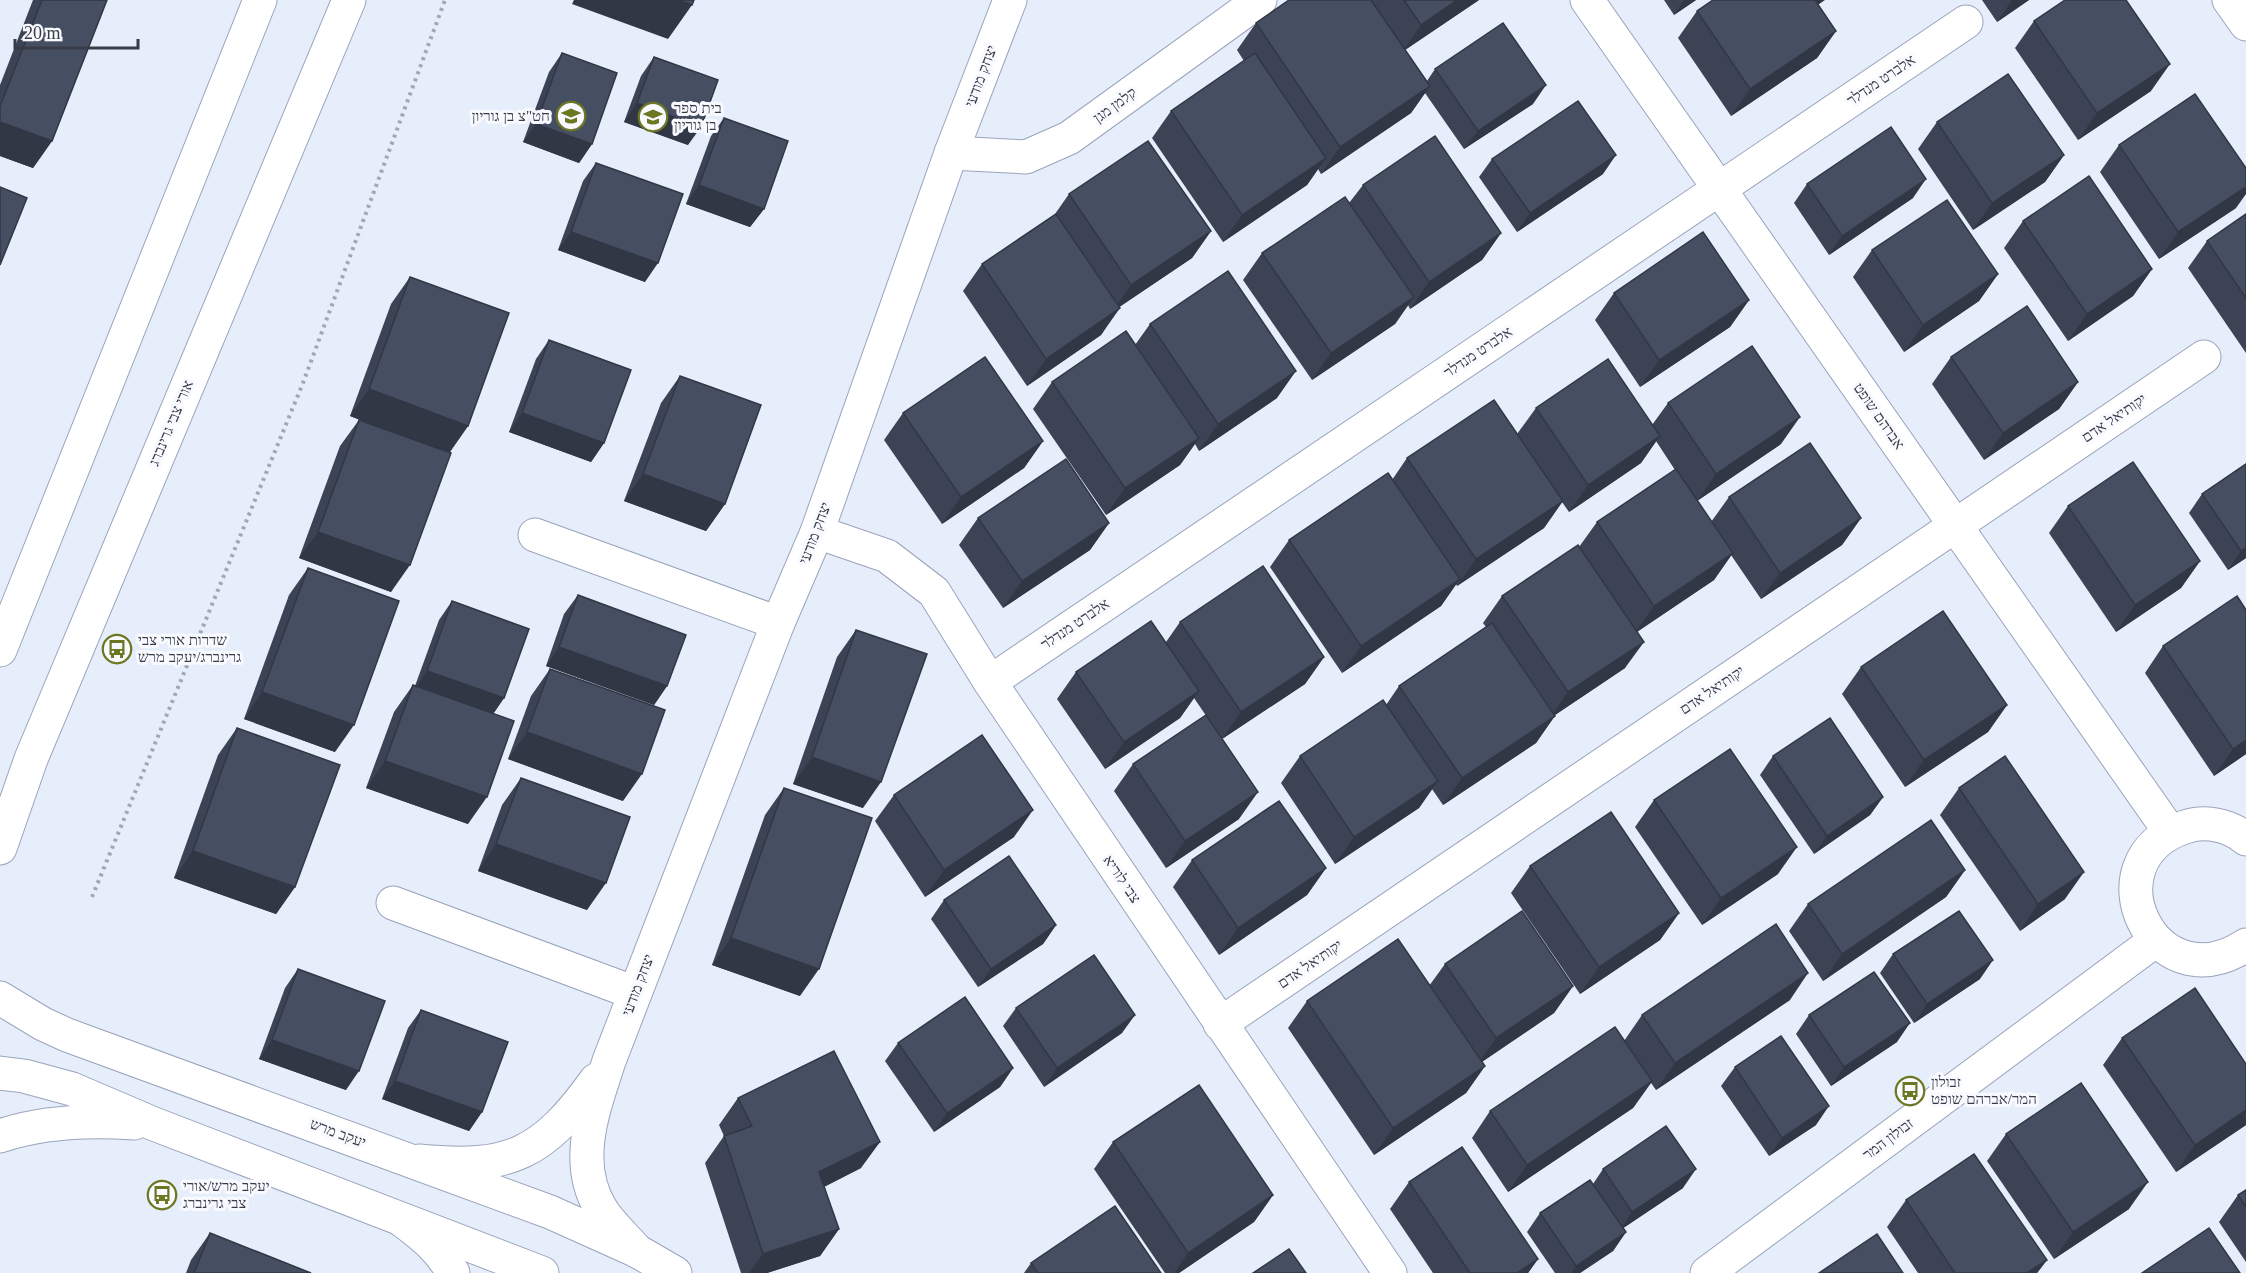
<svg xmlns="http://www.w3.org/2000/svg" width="2246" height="1273" viewBox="0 0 2246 1273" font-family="'Times New Roman','Noto Sans Hebrew',serif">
<rect width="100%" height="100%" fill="#e6edfb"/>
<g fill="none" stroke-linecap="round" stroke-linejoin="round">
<g stroke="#9aa4bb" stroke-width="35">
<g id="street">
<path d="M1587 0 2170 832"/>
<path d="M951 153 1026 157 1069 138 1260 0"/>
<path d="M817 532 887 556 934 592 990 682 1390 1273"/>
<path d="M535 535 778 623"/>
<path d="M990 682 1966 22"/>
<path d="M393 903 635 993"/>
<path d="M1220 1024 2204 357"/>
<path d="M419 1161C510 1170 543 1154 596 1080"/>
<path d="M403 1221C424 1236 441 1251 453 1273"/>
<path d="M637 1251C625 1237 610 1224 601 1209 572 1162 594 1108 609 1061L778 623 817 532 951 153 1010 0"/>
</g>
</g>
<g stroke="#9aa4bb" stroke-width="35">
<g id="secondary">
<path d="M0 650 260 0"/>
<path d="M2246 839C2229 825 2206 820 2185 827 2085 860 2154 1006 2246 945"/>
<path d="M0 848 31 759 349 0"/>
<path d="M0 998 43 1024 67 1035 550 1212 637 1251 675 1273"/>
<path d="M0 1073 24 1076 72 1089 154 1124 542 1273"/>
<path d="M0 1136C41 1122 91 1120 134 1123"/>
<path d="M1707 1273 2156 940"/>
</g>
</g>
<g stroke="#9aa4bb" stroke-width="35">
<path id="primary" d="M2229 0 2246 24"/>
</g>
<path stroke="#a1a7b3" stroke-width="4" stroke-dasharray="3 4.5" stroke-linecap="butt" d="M92 897 303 383 445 0"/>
<use href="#street" stroke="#fff" stroke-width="33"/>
<use href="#secondary" stroke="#fff" stroke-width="33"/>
<use href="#primary" stroke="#fff" stroke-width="33"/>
</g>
<g fill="#3c4354">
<path d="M33 0H107L52 141 33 168 0 156V85Z"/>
<path d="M1289 0H1479L1405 50 1427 81 1435 69 1533 104 1464 149 1425 93 1411 113 1321 174 1318 169 1307 185 1223 242 1152 138 1171 111 1244 61 1237 50 1256 23Z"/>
<path d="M1664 0H1696L1674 15Z"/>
<path d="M1982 0H2029L1997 22Z"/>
<path d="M1697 11 1836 31 1817 58 1731 116 1678 38Z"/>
<path d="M2034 21 2151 91 2078 140 2015 48Z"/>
<path d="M562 53 592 144 579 163 523 142 549 72Z"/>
<path d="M654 57 688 145 624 122 641 76Z"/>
<path d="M724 118 764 209 750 227 686 204 711 136Z"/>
<path d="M1937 122 2064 155 2045 182 1973 230 1918 149Z"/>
<path d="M2119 145 2236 208 2159 259 2100 172Z"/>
<path d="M1492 159 1603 174 1517 232 1479 177Z"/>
<path d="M596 163 645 282 558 250 583 181Z"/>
<path d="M1807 184 1913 198 1829 255 1794 203Z"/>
<path d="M1363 185 1501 233 1482 260 1410 309 1408 305 1395 324 1312 380 1243 280 1262 253 1349 203Z"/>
<path d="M1069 194 1211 231 1192 258 1119 307 1101 335 1027 386 963 291 982 264 1055 214Z"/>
<path d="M2246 214V353L2188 268 2207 241Z"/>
<path d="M2023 221 2152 269 2133 296 2068 341 2004 248Z"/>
<path d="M1872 250 1998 274 1979 301 1904 352 1853 277Z"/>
<path d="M410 277 468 426 450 452 391 592 299 558 340 446 359 420 370 424 350 416 391 304Z"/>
<path d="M1614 293 1749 300 1730 327 1640 387 1595 320Z"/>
<path d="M1150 324 1277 398 1199 451 1195 444 1180 465 1106 515 1033 409 1052 382 1135 345Z"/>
<path d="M549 340 604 443 591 462 509 432 536 359Z"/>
<path d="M1951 357 2078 382 2059 409 1984 460 1932 384Z"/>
<path d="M680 376 725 504 706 531 624 501 661 403Z"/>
<path d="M1668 403 1781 444 1697 501 1711 522 1729 497 1861 518 1842 545 1761 599 1731 555 1714 580 1637 632 1625 668 1555 715 1536 743 1443 805 1432 789 1419 808 1335 864 1281 783 1300 756 1386 705 1399 686 1486 627 1483 623 1502 596 1579 547 1597 522 1675 470 1656 441 1641 463 1569 512 1562 502 1544 528 1457 586 1456 584 1441 606 1342 673 1270 567 1289 540 1392 480 1407 458 1517 434 1536 408 1652 425Z"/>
<path d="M903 413 1043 441 1024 468 942 524 884 440Z"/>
<path d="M2246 464V558L2228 570 2189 513 2202 494Z"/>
<path d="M2068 506 2200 561 2181 588 2116 632 2049 533Z"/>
<path d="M978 518 1109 523 1090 550 1003 608 959 545Z"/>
<path d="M308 568 335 752 244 719 289 595Z"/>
<path d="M578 595 667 686 654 705 546 666 564 614Z"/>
<path d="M452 601 504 698 493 714 468 824 366 788 394 712 413 685 415 686 439 620Z"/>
<path d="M2246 610V754L2214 776 2145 673 2163 646Z"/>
<path d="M1180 622 1324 657 1305 684 1222 739 1194 698 1180 718 1105 769 1057 699 1076 672 1166 642Z"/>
<path d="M856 630 863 808 793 784 837 657Z"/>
<path d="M1861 667 2007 705 1988 732 1905 787 1842 694Z"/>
<path d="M550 669 623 801 508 759 531 696Z"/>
<path d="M237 728 295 887 276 914 174 878 218 755Z"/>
<path d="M1773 756 1883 797 1870 815 1814 854 1760 775Z"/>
<path d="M1133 764 1239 819 1166 868 1114 791Z"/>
<path d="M521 778 587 910 478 871 502 805Z"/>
<path d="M784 788 800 996 712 965 765 815Z"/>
<path d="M1959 788 2065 899 2020 931 1940 815Z"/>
<path d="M894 795 1014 837 925 897 875 821Z"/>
<path d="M1654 800 1778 874 1702 925 1635 827Z"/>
<path d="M1192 860 1326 868 1307 895 1219 955 1173 887Z"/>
<path d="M1530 866 1679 913 1660 940 1580 994 1511 893Z"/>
<path d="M1965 870 1946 897 1823 981 1789 931 1808 904Z"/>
<path d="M944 900 1056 925 1043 944 978 987 931 919Z"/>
<path d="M1893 954 1980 979 1914 1023 1880 973Z"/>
<path d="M1445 964 1573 986 1554 1013 1482 1062 1485 1066 1466 1093 1374 1155 1288 1028 1307 1001 1429 986Z"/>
<path d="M298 969 346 1090 259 1059 285 988Z"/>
<path d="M1790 1000 1656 1090 1651 1083 1633 1108 1508 1192 1472 1138 1490 1111 1624 1041 1642 1015Z"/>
<path d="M1016 1008 1122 1033 1044 1087 1003 1026Z"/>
<path d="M421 1010 482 1112 469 1131 382 1099 408 1028Z"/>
<path d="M1809 1015 1897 1042 1831 1086 1796 1034Z"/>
<path d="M2122 1038 2246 1125 2176 1172 2103 1065Z"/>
<path d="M898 1043 1013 1068 1000 1087 934 1132 885 1061Z"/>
<path d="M1735 1067 1816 1125 1769 1156 1721 1086Z"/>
<path d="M738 1098 861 1168 824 1187 839 1229 820 1256 767 1273H741L705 1163 724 1136 719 1125Z"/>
<path d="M2006 1134 2129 1209 2054 1259 1987 1161Z"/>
<path d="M1113 1142 1273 1195 1254 1222 1179 1273H1165L1094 1169Z"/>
<path d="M1603 1169 1683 1188 1623 1228 1626 1232 1613 1251 1580 1273H1555L1527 1232 1540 1213 1593 1184Z"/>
<path d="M1409 1182 1538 1259 1528 1273H1433L1390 1209Z"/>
<path d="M2246 1190V1262L2219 1222 2238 1195Z"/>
<path d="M1906 1200 2047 1260 2037 1273H1918L1887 1227Z"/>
<path d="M210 1233 311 1273H186L191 1260Z"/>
<path d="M1031 1263 1161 1273H1024Z"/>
</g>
<g fill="#313745">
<path d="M574 0H678L692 5 668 39 572 4Z"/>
<path d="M1457 0H1479L1402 52 1421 25Z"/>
<path d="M1684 0H1696L1674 15Z"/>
<path d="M1815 0H1825L1806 13Z"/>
<path d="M2012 0H2029L1997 22Z"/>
<path d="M1836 31 1817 58 1731 116 1750 89Z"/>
<path d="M2170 64 2151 91 2078 140 2097 113Z"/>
<path d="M1546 85 1533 104 1464 149 1478 131Z"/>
<path d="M1430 86 1411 113 1321 174 1340 147Z"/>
<path d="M637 103 701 127 688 145 624 122Z"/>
<path d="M0 122 52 141 33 168 0 156Z"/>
<path d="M536 124 592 144 579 163 523 142Z"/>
<path d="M1616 155 1603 174 1517 232 1530 213Z"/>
<path d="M2064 155 2045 182 1973 230 1992 203Z"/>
<path d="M1326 158 1307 185 1223 242 1242 215Z"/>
<path d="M1926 179 1913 198 1829 255 1842 236Z"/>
<path d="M699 185 764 209 750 227 686 204Z"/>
<path d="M2246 187V194L2236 208 2159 259 2178 232Z"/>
<path d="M1211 231 1192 258 1112 312 1131 285Z"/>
<path d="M571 232 658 263 645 282 558 250Z"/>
<path d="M1501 233 1482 260 1410 309 1429 282Z"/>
<path d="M2152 269 2133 296 2068 341 2087 314Z"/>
<path d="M1998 274 1979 301 1904 352 1923 325Z"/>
<path d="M1414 297 1395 324 1312 380 1331 353Z"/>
<path d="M1749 300 1730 327 1640 387 1659 360Z"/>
<path d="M1120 308 1101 335 1027 386 1046 359Z"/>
<path d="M1296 371 1277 398 1199 451 1218 424Z"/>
<path d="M2078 382 2059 409 1984 460 2003 433Z"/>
<path d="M369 389 468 426 449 453 350 416Z"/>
<path d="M522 413 604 443 591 462 509 432Z"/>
<path d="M1800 417 1781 444 1697 501 1716 474Z"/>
<path d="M1660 436 1641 463 1569 512 1588 485Z"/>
<path d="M1199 438 1180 465 1106 515 1125 488Z"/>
<path d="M1043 441 1024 468 942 524 961 497Z"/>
<path d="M643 474 725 504 706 531 624 501Z"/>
<path d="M1563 501 1544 528 1457 586 1476 559Z"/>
<path d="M1861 518 1842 545 1761 599 1780 573Z"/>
<path d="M1109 523 1090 550 1003 608 1022 581Z"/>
<path d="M318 532 410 565 391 592 299 558Z"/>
<path d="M2246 548V558L2228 570 2241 551Z"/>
<path d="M1733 553 1714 580 1635 633 1654 606Z"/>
<path d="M2200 561 2181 588 2116 632 2135 605Z"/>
<path d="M1460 579 1441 606 1342 673 1361 646Z"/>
<path d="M1644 642 1625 668 1549 719 1568 692Z"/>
<path d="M559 647 667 686 654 705 546 666Z"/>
<path d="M1324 657 1305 684 1222 739 1241 712Z"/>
<path d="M427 671 504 698 491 717 414 690Z"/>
<path d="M1199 691 1180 718 1105 769 1124 742Z"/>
<path d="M262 692 354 725 335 752 244 719Z"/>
<path d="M2007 705 1988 732 1905 787 1924 760Z"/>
<path d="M1555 716 1536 743 1443 805 1462 778Z"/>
<path d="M527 732 642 774 623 801 508 759Z"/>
<path d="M2246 740V754L2214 776 2233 749Z"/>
<path d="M812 757 881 782 863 808 793 784Z"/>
<path d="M385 761 487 797 468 824 366 788Z"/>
<path d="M1438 781 1419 808 1335 864 1354 837Z"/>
<path d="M1258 792 1239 819 1166 868 1185 841Z"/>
<path d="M1883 797 1870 815 1814 854 1827 836Z"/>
<path d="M1033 810 1014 837 925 897 944 870Z"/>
<path d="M496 844 606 883 587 910 478 871Z"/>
<path d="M1797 847 1778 874 1702 925 1721 898Z"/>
<path d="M193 851 295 887 276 914 174 878Z"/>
<path d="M1326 868 1307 895 1219 955 1238 928Z"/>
<path d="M1965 870 1946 897 1823 981 1842 954Z"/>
<path d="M2084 872 2065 899 2020 931 2038 904Z"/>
<path d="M1679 913 1660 940 1580 994 1599 967Z"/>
<path d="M1056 925 1043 944 978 987 991 969Z"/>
<path d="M731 938 819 969 800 996 712 965Z"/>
<path d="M1993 960 1980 979 1914 1023 1927 1004Z"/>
<path d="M1808 973 1790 1000 1656 1090 1675 1063Z"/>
<path d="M1573 986 1554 1013 1477 1065 1496 1038Z"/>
<path d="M1135 1015 1122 1033 1044 1087 1057 1068Z"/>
<path d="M1910 1023 1897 1042 1831 1086 1844 1067Z"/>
<path d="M272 1040 359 1071 346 1090 259 1059Z"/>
<path d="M1485 1066 1466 1093 1374 1155 1393 1128Z"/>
<path d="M1013 1068 1000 1087 934 1132 947 1113Z"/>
<path d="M395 1081 482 1112 469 1131 382 1099Z"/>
<path d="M1652 1081 1633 1108 1508 1192 1527 1165Z"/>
<path d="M1829 1106 1816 1125 1769 1156 1782 1138Z"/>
<path d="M2246 1110V1125L2176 1172 2195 1145Z"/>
<path d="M880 1142 861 1168 800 1199 819 1172Z"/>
<path d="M1696 1169 1683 1188 1619 1231 1632 1212Z"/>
<path d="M2148 1182 2129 1209 2054 1259 2073 1232Z"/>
<path d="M1273 1195 1254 1222 1179 1273H1174L1188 1253Z"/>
<path d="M839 1229 820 1256 767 1273H749L763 1254Z"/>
<path d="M1626 1232 1613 1251 1580 1273H1571L1576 1266Z"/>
<path d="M1538 1259 1528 1273H1517Z"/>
<path d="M2047 1260 2037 1273H2027Z"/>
</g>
<g fill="#464e62" stroke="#313745" stroke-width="1.5">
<path d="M42 0H107L52 141 0 122V106Z"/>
<path d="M678 0H694L692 5Z"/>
<path d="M1289 0H1371L1430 86 1340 147 1256 23Z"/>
<path d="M1404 0H1457L1421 25Z"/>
<path d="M1713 0H1815L1836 31 1750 89 1697 11Z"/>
<path d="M2065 0H2126L2170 64 2097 113 2034 21Z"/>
<path d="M1503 23 1546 85 1478 131 1435 69Z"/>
<path d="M562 53 617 73 592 144 536 124Z"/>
<path d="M1255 53 1326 158 1242 215 1171 111Z"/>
<path d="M654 57 718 80 701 127 637 103Z"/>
<path d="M2008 74 2064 155 1992 203 1937 122Z"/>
<path d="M2195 94 2246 168V187L2178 232 2119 145Z"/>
<path d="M1578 101 1616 155 1530 213 1492 159Z"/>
<path d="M724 118 788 141 764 209 699 185Z"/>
<path d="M1891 127 1926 179 1842 236 1807 184Z"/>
<path d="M1435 136 1501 233 1429 282 1363 185Z"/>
<path d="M1148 141 1211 231 1131 285 1069 194Z"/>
<path d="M596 163 683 194 658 263 571 232Z"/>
<path d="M2089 176 2152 269 2087 314 2023 221Z"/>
<path d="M0 187 27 198 0 265Z"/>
<path d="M1345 197 1414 297 1331 353 1262 253Z"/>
<path d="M1947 200 1998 274 1923 325 1872 250Z"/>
<path d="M1056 214 1120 308 1046 359 982 264Z"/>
<path d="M2246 214V298L2207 241Z"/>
<path d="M1703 232 1749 300 1659 360 1614 293Z"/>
<path d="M1228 271 1296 371 1218 424 1150 324Z"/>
<path d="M410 277 509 313 468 426 369 389Z"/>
<path d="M2027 306 2078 382 2003 433 1951 357Z"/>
<path d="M1126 331 1199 438 1125 488 1052 382Z"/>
<path d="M549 340 631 370 604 443 522 413Z"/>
<path d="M1752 346 1800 417 1716 474 1668 403Z"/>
<path d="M985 357 1043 441 961 497 903 413Z"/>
<path d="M1608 359 1660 436 1588 485 1536 408Z"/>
<path d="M680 376 761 405 725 504 643 474Z"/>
<path d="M1494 400 1563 501 1476 559 1407 458Z"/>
<path d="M359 420 451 453 410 565 318 532Z"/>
<path d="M1810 443 1861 518 1780 573 1729 497Z"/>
<path d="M1066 459 1109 523 1022 581 978 518Z"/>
<path d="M2133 462 2200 561 2135 605 2068 506Z"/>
<path d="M2246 464V548L2241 551 2202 494Z"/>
<path d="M1676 469 1733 553 1654 606 1597 522Z"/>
<path d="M1388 473 1460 579 1361 646 1289 540Z"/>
<path d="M1578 545 1644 642 1568 692 1502 596Z"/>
<path d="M1263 566 1324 657 1241 712 1180 622Z"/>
<path d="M308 568 399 601 354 725 262 692Z"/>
<path d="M578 595 686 635 667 686 559 647Z"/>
<path d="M2237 596 2246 610V740L2233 749 2163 646Z"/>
<path d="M452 601 529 629 504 698 427 671Z"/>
<path d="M1943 611 2007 705 1924 760 1861 667Z"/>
<path d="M1151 621 1199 691 1124 742 1076 672Z"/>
<path d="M1492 623 1555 716 1462 778 1399 686Z"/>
<path d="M856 630 927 654 881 782 812 757Z"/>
<path d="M550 669 665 710 642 774 527 732Z"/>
<path d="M413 685 514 721 487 797 385 761Z"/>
<path d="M1383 700 1438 781 1354 837 1300 756Z"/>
<path d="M1206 715 1258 792 1185 841 1133 764Z"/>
<path d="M1830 718 1883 797 1827 836 1773 756Z"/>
<path d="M237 728 340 765 295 887 193 851Z"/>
<path d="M982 735 1033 810 944 870 894 795Z"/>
<path d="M1730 749 1797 847 1721 898 1654 800Z"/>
<path d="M2005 756 2084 872 2038 904 1959 788Z"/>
<path d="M521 778 630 817 606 883 496 844Z"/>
<path d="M784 788 872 818 819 969 731 938Z"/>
<path d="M1279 801 1326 868 1238 928 1192 860Z"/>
<path d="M1611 812 1679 913 1599 967 1530 866Z"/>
<path d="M1931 820 1965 870 1842 954 1808 904Z"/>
<path d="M1009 856 1056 925 991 969 944 900Z"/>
<path d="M1522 911 1573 986 1496 1038 1445 964Z"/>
<path d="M1959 911 1993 960 1927 1004 1893 954Z"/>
<path d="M1776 924 1808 973 1675 1063 1642 1015Z"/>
<path d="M1398 939 1485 1066 1393 1128 1307 1001Z"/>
<path d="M1094 955 1135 1015 1057 1068 1016 1008Z"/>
<path d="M298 969 385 1001 359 1071 272 1040Z"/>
<path d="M1874 972 1910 1023 1844 1067 1809 1015Z"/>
<path d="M2195 988 2246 1064V1110L2195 1145 2122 1038Z"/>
<path d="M965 997 1013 1068 947 1113 898 1043Z"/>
<path d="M421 1010 508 1042 482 1112 395 1081Z"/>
<path d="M1615 1027 1652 1081 1527 1165 1490 1111Z"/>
<path d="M1781 1036 1829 1106 1782 1138 1735 1067Z"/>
<path d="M834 1051 880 1142 819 1172 839 1229 763 1254 724 1136 752 1126 738 1098Z"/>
<path d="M2081 1083 2148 1182 2073 1232 2006 1134Z"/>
<path d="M1199 1085 1273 1195 1188 1253 1113 1142Z"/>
<path d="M1666 1126 1696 1169 1632 1212 1603 1169Z"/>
<path d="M1462 1147 1538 1259 1517 1273H1470L1409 1182Z"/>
<path d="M1974 1154 2047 1260 2027 1273H1955L1906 1200Z"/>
<path d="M1590 1180 1626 1232 1576 1266 1540 1213Z"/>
<path d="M2246 1190V1207L2238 1195Z"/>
<path d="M1115 1206 1161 1273H1038L1031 1263Z"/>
<path d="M2209 1228 2240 1273H2142Z"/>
<path d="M210 1233 311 1273H194Z"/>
<path d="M1877 1234 1903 1273H1819Z"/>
<path d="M1289 1249 1306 1273H1253Z"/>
</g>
<defs>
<g id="school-ring" transform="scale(1.5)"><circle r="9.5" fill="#f8faff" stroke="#6d7722" stroke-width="1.5"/><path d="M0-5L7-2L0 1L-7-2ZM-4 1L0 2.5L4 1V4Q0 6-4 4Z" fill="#6d7722"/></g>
<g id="bus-ring" transform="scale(1.5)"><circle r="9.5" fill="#f8faff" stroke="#6d7722" stroke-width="1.5"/><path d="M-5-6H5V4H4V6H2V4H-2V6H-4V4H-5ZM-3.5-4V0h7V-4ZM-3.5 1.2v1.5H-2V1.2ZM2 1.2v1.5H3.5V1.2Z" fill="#6d7722"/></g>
</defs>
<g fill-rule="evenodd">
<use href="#school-ring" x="571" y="116"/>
<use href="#school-ring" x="653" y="117"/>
<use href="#bus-ring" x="117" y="649"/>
<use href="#bus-ring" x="1910" y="1091"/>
<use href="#bus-ring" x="162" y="1195"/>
</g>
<g text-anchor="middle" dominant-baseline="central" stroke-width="6" stroke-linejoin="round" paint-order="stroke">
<g font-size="15" fill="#383c46" stroke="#f8faff">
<text transform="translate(981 76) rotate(-69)">יצחק מודעי</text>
<text transform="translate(1881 80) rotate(-34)">אלברט מנדלר</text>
<text transform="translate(1115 105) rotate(-36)">קלמן מגן</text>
<text transform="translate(1478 352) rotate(-34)">אלברט מנדלר</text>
<text transform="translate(1879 416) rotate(55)">אברהם שופט</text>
<text transform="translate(2114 418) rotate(-34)">יקותיאל אדם</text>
<text transform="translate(171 423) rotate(-67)">אורי צבי גרינברג</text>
<text transform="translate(815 533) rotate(-69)">יצחק מודעי</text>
<text transform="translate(1075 624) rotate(-34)">אלברט מנדלר</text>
<text transform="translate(1712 690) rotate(-34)">יקותיאל אדם</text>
<text transform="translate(1122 879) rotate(56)">צבי לוריא</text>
<text transform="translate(1310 964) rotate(-34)">יקותיאל אדם</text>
<text transform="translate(638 985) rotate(-69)">יצחק מודעי</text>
<text transform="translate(338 1133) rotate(20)">יעקב מרש</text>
<text transform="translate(1888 1139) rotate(-37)">זבולון המר</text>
</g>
<g font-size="15" fill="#383c46" stroke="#f8faff" text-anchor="start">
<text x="674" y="108">בית ספר<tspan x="674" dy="17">בן גוריון</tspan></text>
<text x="550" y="116" text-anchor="end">חט"צ בן גוריון</text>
<text x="138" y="640">שדרות אורי צבי<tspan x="138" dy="17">גרינברג/יעקב מרש</tspan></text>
<text x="1931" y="1082">זבולון<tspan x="1931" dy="17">המר/אברהם שופט</tspan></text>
<text x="183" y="1186">יעקב מרש/אורי<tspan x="183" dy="17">צבי גרינברג</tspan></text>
</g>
</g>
<path d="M15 39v9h123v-9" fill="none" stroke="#383c46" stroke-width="3"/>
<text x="24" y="39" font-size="18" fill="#383c46" stroke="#f8faff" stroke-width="4.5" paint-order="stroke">20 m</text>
</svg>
